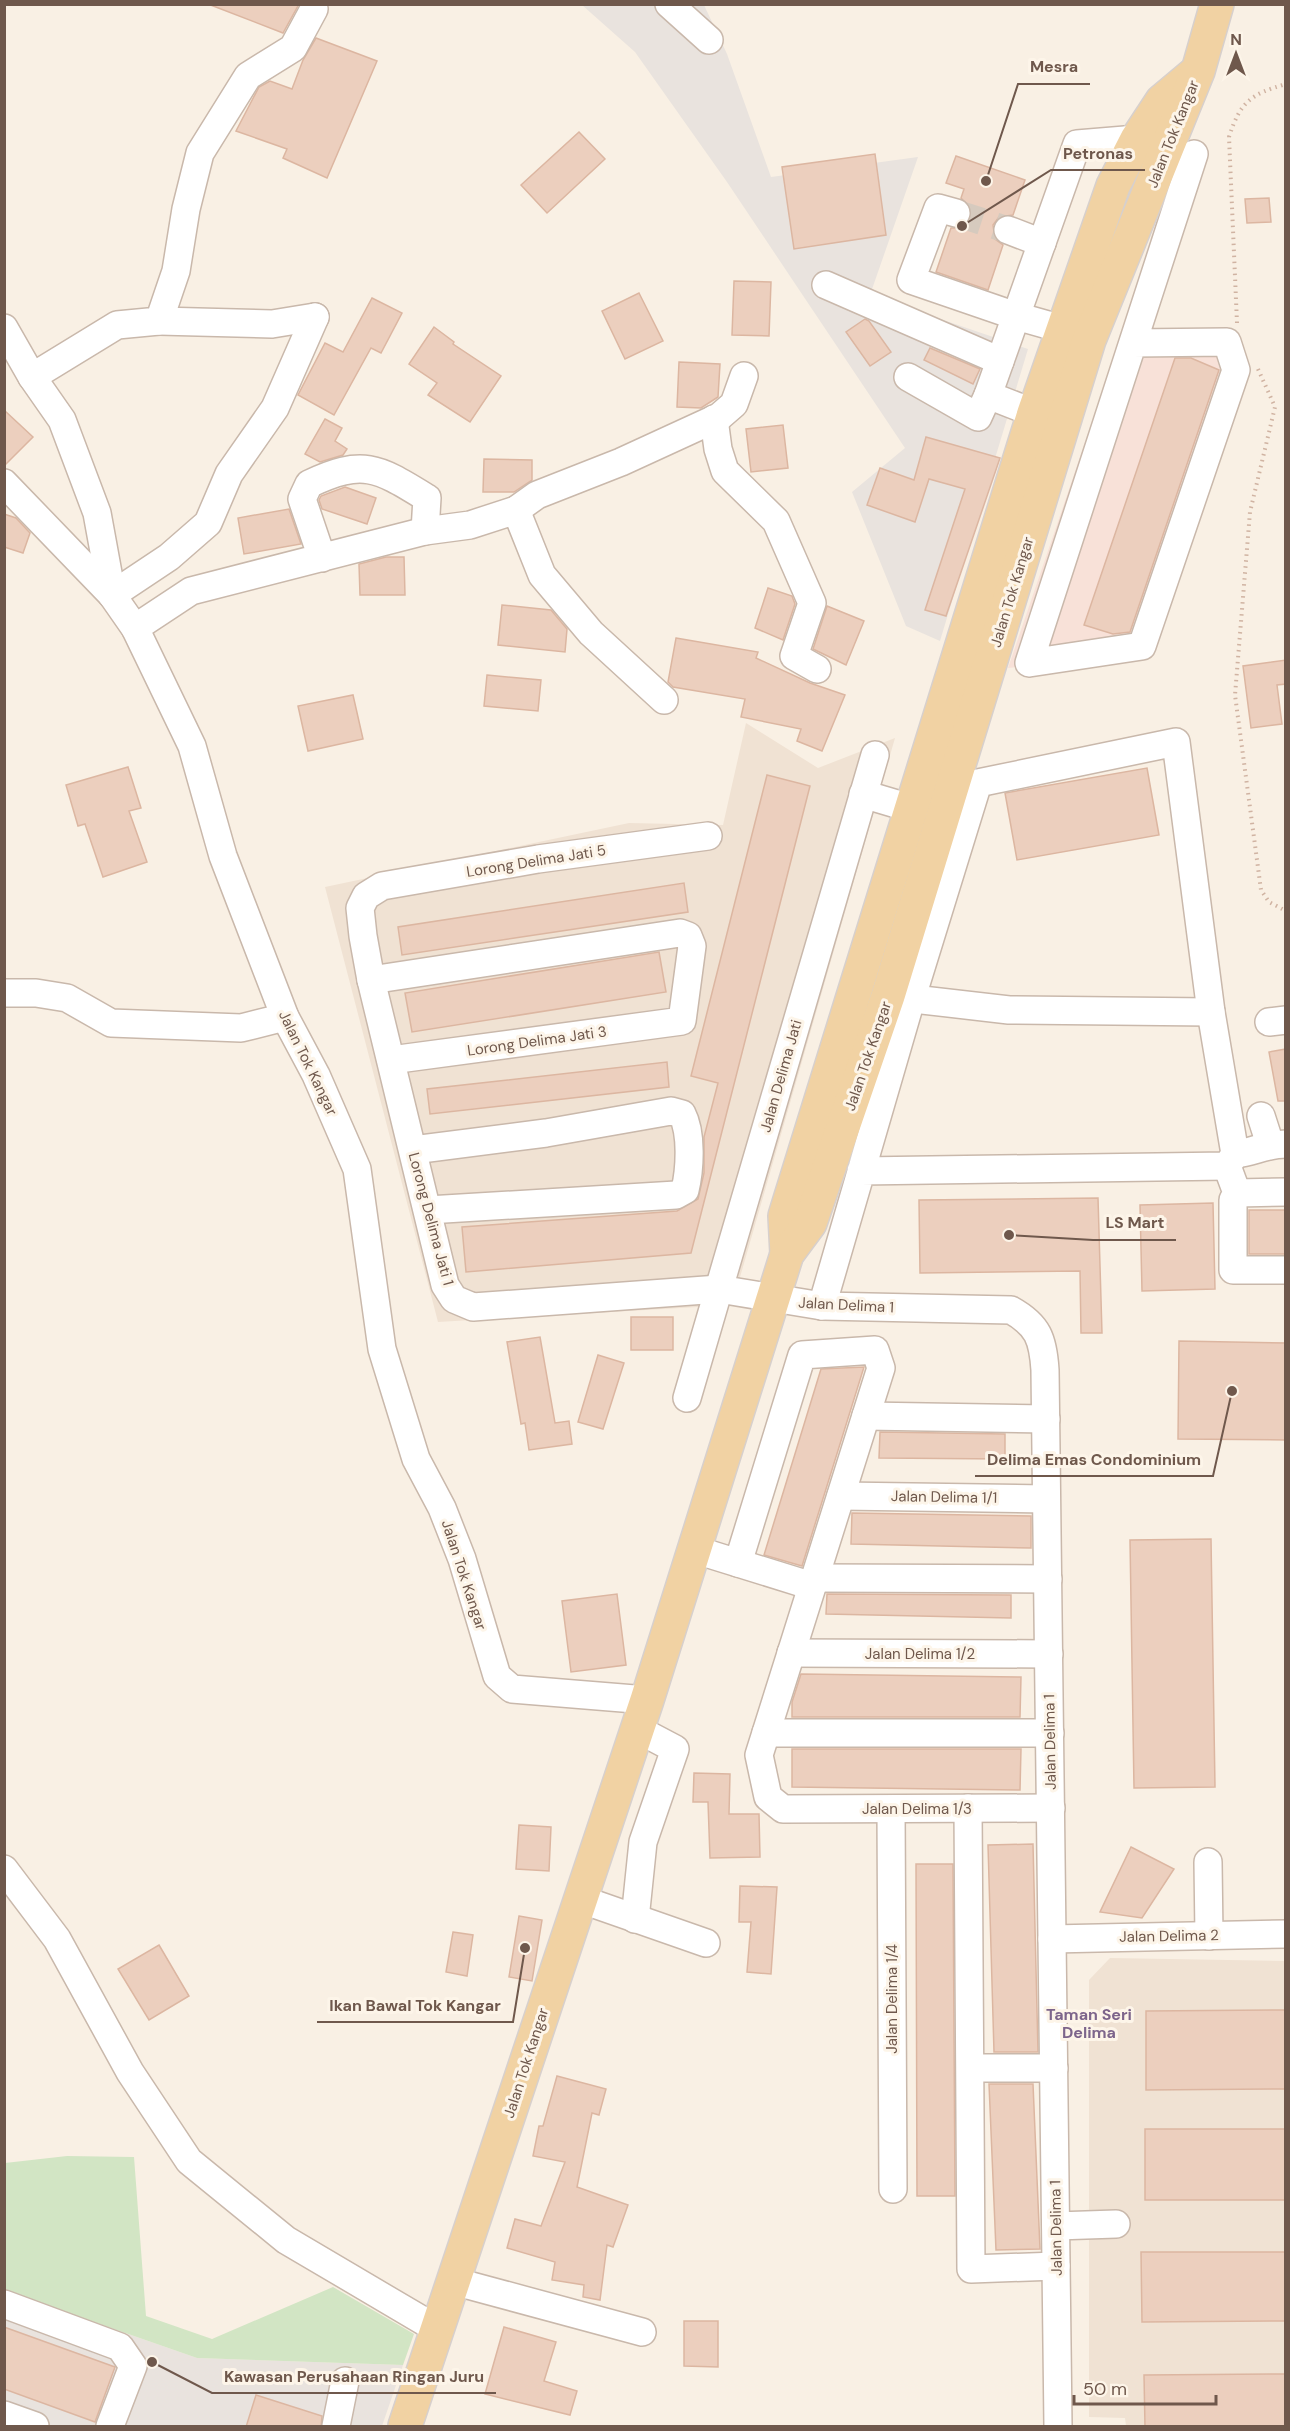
<svg xmlns="http://www.w3.org/2000/svg" width="1290" height="2431" viewBox="0 0 1290 2431" font-family="'DM Sans',sans-serif">
<rect width="100%" height="100%" fill="#f9f0e4"/>
<g fill="#f0e2d3">
<path d="M746 723 818 768 895 738 732 1305 438 1322 325 887 629 823 723 825Z"/>
<path d="M1110 1958 1285 1961V2426H1126L1125 2418 1089 2417V1980Z"/>
</g>
<path fill="#f8e1d8" d="M1122 334 1232 336 1153 653 1008 668Z"/>
<g fill="#e9e3de">
<path d="M582 5H704L727 54 771 177 918 157 870 295 1028 349 940 641 906 626 852 492 905 448 727 182 635 52Z"/>
<path d="M5 2291 197 2358 403 2365 382 2426H5Z"/>
</g>
<path fill="#d2e5c4" d="M67 2156 134 2157 146 2316 212 2339 333 2287 414 2334 403 2365 197 2358 5 2291V2163Z"/>
<g fill="#eccfbe" stroke="#dcb6a1" stroke-width="1.5">
<path d="M208 4H299L283 33Z"/>
<path d="M316 38 377 61 327 178 283 158 287 149 236 131 259 87 270 81 292 89 303 60Z"/>
<path d="M579 132 605 159 547 213 521 185Z"/>
<path d="M875 154 886 235 794 249 782 167Z"/>
<path d="M956 156 1025 180 1013 215 999 217 993 225 995 239 1003 245 988 290 936 272 951 228H960L967 224 971 217V209L961 198 964 189 946 183Z"/>
<path d="M1269 198 1271 222 1247 223 1245 199Z"/>
<path d="M734 281 771 282 769 336 732 335Z"/>
<path d="M639 293 663 341 625 359 602 311Z"/>
<path d="M372 298 402 313 381 353 371 348 334 415 298 395 325 343 343 352Z"/>
<path d="M865 319 869 321 891 352 870 366 846 332Z"/>
<path d="M434 327 454 342 453 344 501 376 470 422 428 395 437 383 409 364Z"/>
<path d="M930 348 980 369 973 384 924 360Z"/>
<path d="M1175 358H1191L1219 370 1130 632 1113 634 1084 625Z"/>
<path d="M679 362 720 364 718 397 701 408 677 407Z"/>
<path d="M4 410 33 437 4 466Z"/>
<path d="M325 419 342 428 335 441 347 449 343 455 320 462 305 454Z"/>
<path d="M783 425 788 468 751 472 746 429Z"/>
<path d="M926 437 1000 458 946 616 925 610 965 489 929 479 915 522 867 505 880 468 914 480Z"/>
<path d="M484 459 532 460V480L514 492H483Z"/>
<path d="M345 487 376 498 367 524 322 509 319 500 321 496Z"/>
<path d="M289 509 301 544 244 554 238 518Z"/>
<path d="M4 514 16 518 30 533 23 553 4 547Z"/>
<path d="M386 557H404L405 595H360L359 564Z"/>
<path d="M768 588 792 596 795 604 783 640 755 628Z"/>
<path d="M502 605 551 610 567 629 565 652 498 645Z"/>
<path d="M827 606 864 621 846 665 813 649Z"/>
<path d="M676 638 758 652 756 658 810 683 845 695 822 751 797 741 801 729 741 717 745 699 673 687 668 682Z"/>
<path d="M1286 660V684L1277 685 1282 724 1251 728 1243 666Z"/>
<path d="M487 675 541 680 538 711 484 706Z"/>
<path d="M353 695 363 739 308 751 298 706Z"/>
<path d="M128 767 141 808 129 811 147 862 103 877 85 824 78 826 66 785Z"/>
<path d="M1147 768 1159 835 1017 860 1005 793Z"/>
<path d="M767 775 810 786 691 1253 466 1272 462 1227 677 1211 698 1199 704 1173V1137L718 1083 691 1076Z"/>
<path d="M684 883 688 912 402 955 398 927Z"/>
<path d="M659 952 666 992 412 1032 405 993Z"/>
<path d="M1286 1049V1101H1278L1269 1052Z"/>
<path d="M667 1062 669 1087 430 1114 427 1089Z"/>
<path d="M1098 1198 1102 1333H1081L1080 1271 920 1273 919 1200Z"/>
<path d="M1213 1203 1215 1289 1142 1291 1140 1205Z"/>
<rect x="1249" y="1210" width="37" height="44"/>
<rect x="631" y="1317" width="42" height="33"/>
<path d="M540 1337 555 1423 569 1421 572 1444 529 1450 525 1423 521 1424 507 1342Z"/>
<path d="M1179 1341 1286 1343V1440L1178 1439Z"/>
<path d="M598 1355 624 1363 603 1429 578 1422Z"/>
<path d="M864 1367 802 1566 764 1555 821 1369Z"/>
<path d="M880 1432 1005 1434V1459L879 1458Z"/>
<path d="M852 1513 1031 1516V1548L851 1544Z"/>
<path d="M1211 1539 1215 1787 1134 1788 1130 1540Z"/>
<path d="M617 1594 626 1665 571 1672 562 1601Z"/>
<path d="M827 1594 1011 1595V1618L826 1614Z"/>
<path d="M801 1674 1021 1677 1020 1717H792V1702Z"/>
<path d="M792 1749H1021L1020 1790 792 1787Z"/>
<path d="M694 1773 730 1774 729 1814H759L760 1857 710 1858 708 1802H693Z"/>
<path d="M519 1825 551 1827 549 1871 516 1869Z"/>
<path d="M1033 1844 1038 2052H994L988 1845Z"/>
<path d="M1131 1847 1174 1869 1142 1918 1100 1912Z"/>
<path d="M916 1864H953L955 2196H917Z"/>
<path d="M740 1886 777 1887 771 1974 747 1972 751 1922H739Z"/>
<path d="M519 1916 542 1920 532 1981 509 1977Z"/>
<path d="M453 1932 473 1935 467 1976 446 1972Z"/>
<path d="M159 1945 189 1996 149 2020 118 1969Z"/>
<path d="M1286 2010V2089L1146 2090V2011Z"/>
<path d="M557 2076 606 2089 599 2115 592 2113 577 2187 628 2205 613 2247 607 2245 600 2300 583 2297 584 2285 552 2280 555 2262 507 2248 515 2219 541 2226 565 2162 533 2156 539 2126H543Z"/>
<path d="M989 2084H1033L1040 2249 996 2250Z"/>
<rect x="1145" y="2129" width="141" height="71"/>
<path d="M1141 2252H1286V2321L1142 2322Z"/>
<path d="M684 2321H718V2367L684 2366Z"/>
<path d="M4 2327 115 2367 95 2422 4 2389Z"/>
<path d="M504 2327 556 2342 544 2381 577 2391 570 2415 485 2394Z"/>
<path d="M1286 2374V2427H1145L1144 2375Z"/>
<path d="M256 2395 322 2416 321 2427H246Z"/>
</g>
<g fill="none" stroke-linecap="round" stroke-linejoin="round">
<path stroke="#d6cabe" stroke-width="27" stroke-dasharray="27 14" stroke-linecap="butt" d="M956 213 1008 230"/>
<g stroke="#c9b8ab" stroke-width="30">
<g id="minor">
<path d="M669 4 709 40"/>
<path d="M956 213 938 208 911 280 1016 316 988 395"/>
<path d="M1008 230 1042 243"/>
<path d="M826 285 1000 361"/>
<path d="M159 321 272 324 315 317"/>
<path d="M4 328 32 377 62 420 97 513 112 595 135 628 192 746 223 856 285 1017 316 1075 357 1169 382 1349 416 1459 442 1508 462 1559 497 1676 512 1689 647 1700"/>
<path d="M1062 329 1016 316 1077 144 1137 139"/>
<path d="M1133 343 1227 342 1236 370 1142 646 1029 663 1194 154"/>
<path d="M32 377 117 325 159 321 176 271 186 209 200 153 248 76 293 48 314 9"/>
<path d="M908 377 978 417 988 395 1034 413"/>
<path d="M714 419 718 449 725 471 776 521 812 603 794 656 817 669"/>
<path d="M4 483 112 595"/>
<path d="M516 510 542 575 591 633 664 700"/>
<path d="M425 531 470 525 516 510 537 495 621 462 719 417 734 404 744 376"/>
<path d="M112 595 169 557 208 523 229 474 275 408 315 317"/>
<path d="M135 628 191 591 425 531 427 498C378 468 364 458 309 484L302 499 322 558"/>
<path d="M863 794 910 808"/>
<path d="M708 836 538 859 382 886 366 896 360 908 363 936 371 980 445 1285 454 1299 473 1307 719 1289 822 1306 1011 1310C1038 1325 1043 1339 1045 1370L1058 2426"/>
<path d="M371 980 680 933 688 936 692 946 682 1021 391 1060"/>
<path d="M4 993H36L67 998 111 1023 241 1028 285 1017"/>
<path d="M896 997 1009 1010 1211 1012"/>
<path d="M1269 1022 1286 1020"/>
<path d="M1261 1116 1270 1144"/>
<path d="M413 1150 546 1133 671 1111 682 1114C692 1133 690 1169 685 1190L676 1195 428 1210"/>
<path d="M1235 1154C1253 1152 1267 1144 1286 1144"/>
<path d="M1227 1166 1237 1193 1233 1200V1270H1286"/>
<path d="M1237 1193 1286 1192"/>
<path d="M822 1306 911 1000 978 783 1176 742 1211 1012 1235 1154 1227 1166 861 1171"/>
<path d="M687 1398 875 755"/>
<path d="M866 1416 1046 1419"/>
<path d="M841 1496 1046 1499"/>
<path d="M696 1550 812 1586"/>
<path d="M738 1563 802 1355 875 1350 881 1368 759 1755 768 1797 783 1809 1051 1808"/>
<path d="M815 1578 1048 1579"/>
<path d="M791 1653 1049 1654"/>
<path d="M766 1733H1050"/>
<path d="M968 1808 971 2269 1056 2266"/>
<path d="M891 1809 893 2189"/>
<path d="M1208 1862 1209 1936"/>
<path d="M4 1869 57 1939 130 2072 189 2161 286 2240 437 2329"/>
<path d="M580 1899 706 1943"/>
<path d="M635 1919 643 1842 675 1749 637 1729"/>
<path d="M1052 1939 1286 1934"/>
<path d="M971 2068H1054"/>
<path d="M1056 2226 1116 2224"/>
<path d="M453 2281 642 2332"/>
<path d="M4 2304 120 2347 133 2366 110 2426"/>
<path d="M4 2415 35 2426"/>
<path d="M336 2426 345 2381"/>
</g>
</g>
<g stroke="#d7d0cd" stroke-width="36">
<g id="major">
<path d="M787 1254 785 1216 1034 413 1113 186 1137 139 1162 101 1193 75"/>
<path d="M405 2426 647 1700 787 1254 810 1223 888 996 1089 340 1198 71 1217 4"/>
</g>
</g>
<g stroke="#d0b3a2" stroke-width="4" stroke-dasharray="1.5 4.5" stroke-linecap="butt">
<path d="M1237 323 1229 137C1240 102 1251 94 1286 84"/>
<path d="M1258 369 1275 407 1250 512 1235 695 1261 890 1269 902 1286 911"/>
</g>
<use href="#minor" stroke="#fff" stroke-width="27"/>
<use href="#major" stroke="#f1d2a3" stroke-width="33"/>
</g>
<g text-anchor="middle" dominant-baseline="central" stroke-width="6" stroke-linejoin="round" paint-order="stroke">
<g font-size="15" fill="#6f584c" stroke="#fdf5e9">
<text transform="translate(1173 134) rotate(-68)">Jalan Tok Kangar</text>
<text transform="translate(1012 592) rotate(-73)">Jalan Tok Kangar</text>
<text transform="translate(536 861) rotate(-9)">Lorong Delima Jati 5</text>
<text transform="translate(537 1041) rotate(-8)">Lorong Delima Jati 3</text>
<text transform="translate(868 1056) rotate(-71)">Jalan Tok Kangar</text>
<text transform="translate(308 1063) rotate(64)">Jalan Tok Kangar</text>
<text transform="translate(781 1076) rotate(-74)">Jalan Delima Jati</text>
<text transform="translate(431 1219) rotate(75)">Lorong Delima Jati 1</text>
<text transform="translate(846 1305) rotate(3)">Jalan Delima 1</text>
<text transform="translate(944 1497) rotate(1)">Jalan Delima 1/1</text>
<text transform="translate(464 1575) rotate(72)">Jalan Tok Kangar</text>
<text x="920" y="1654">Jalan Delima 1/2</text>
<text transform="translate(1050 1742) rotate(-91)">Jalan Delima 1</text>
<text x="917" y="1809">Jalan Delima 1/3</text>
<text transform="translate(1169 1936) rotate(-1)">Jalan Delima 2</text>
<text transform="translate(892 1999) rotate(-90)">Jalan Delima 1/4</text>
<text transform="translate(526 2063) rotate(-72)">Jalan Tok Kangar</text>
<text transform="translate(1056 2228) rotate(-91)">Jalan Delima 1</text>
</g>
<g font-size="16" font-weight="bold" fill="#7d658b" stroke="#fdf5e9">
<text x="1089" y="2014">Taman Seri<tspan x="1089" dy="18">Delima</tspan></text>
</g>
</g>
<path fill="none" stroke="#6f584c" stroke-width="2" d="M986 181L1018 84H1090M962 226L1051 170H1145M1009 1235L1093 1240H1176M1232 1391L1213 1476H975M525 1948L513 2022H317M152 2362L212 2393H496"/>
<g fill="#6f584c" stroke="#fdf5e9" stroke-width="2">
<circle cx="986" cy="181" r="6"/>
<circle cx="962" cy="226" r="6"/>
<circle cx="1009" cy="1235" r="6"/>
<circle cx="1232" cy="1391" r="6"/>
<circle cx="525" cy="1948" r="6"/>
<circle cx="152" cy="2362" r="6"/>
</g>
<g font-size="16" text-anchor="middle" font-weight="bold" fill="#6f584c" stroke="#fdf5e9" stroke-width="6" stroke-linejoin="round" paint-order="stroke">
<text x="1054" y="72">Mesra</text>
<text x="1098" y="159">Petronas</text>
<text x="1135" y="1228">LS Mart</text>
<text x="1094" y="1465">Delima Emas Condominium</text>
<text x="415" y="2011">Ikan Bawal Tok Kangar</text>
<text x="354" y="2382">Kawasan Perusahaan Ringan Juru</text>
</g>
<rect width="1290" height="2431" fill="none" stroke="#6f584c" stroke-width="12"/>
<g transform="translate(1236 54)" stroke="#fdf5e9" stroke-width="4.5" paint-order="stroke">
<path d="M0-4.5L10 22L0 15L-10 22Z" fill="#6f584c"/>
<text y="-9" font-size="16" font-weight="bold" text-anchor="middle" fill="#6f584c">N</text>
</g>
<path d="M1074 2395v9h142v-9" fill="none" stroke="#6f584c" stroke-width="3"/>
<text x="1083" y="2395" font-size="18" fill="#6f584c" stroke="#fdf5e9" stroke-width="4.5" paint-order="stroke">50 m</text>
</svg>
